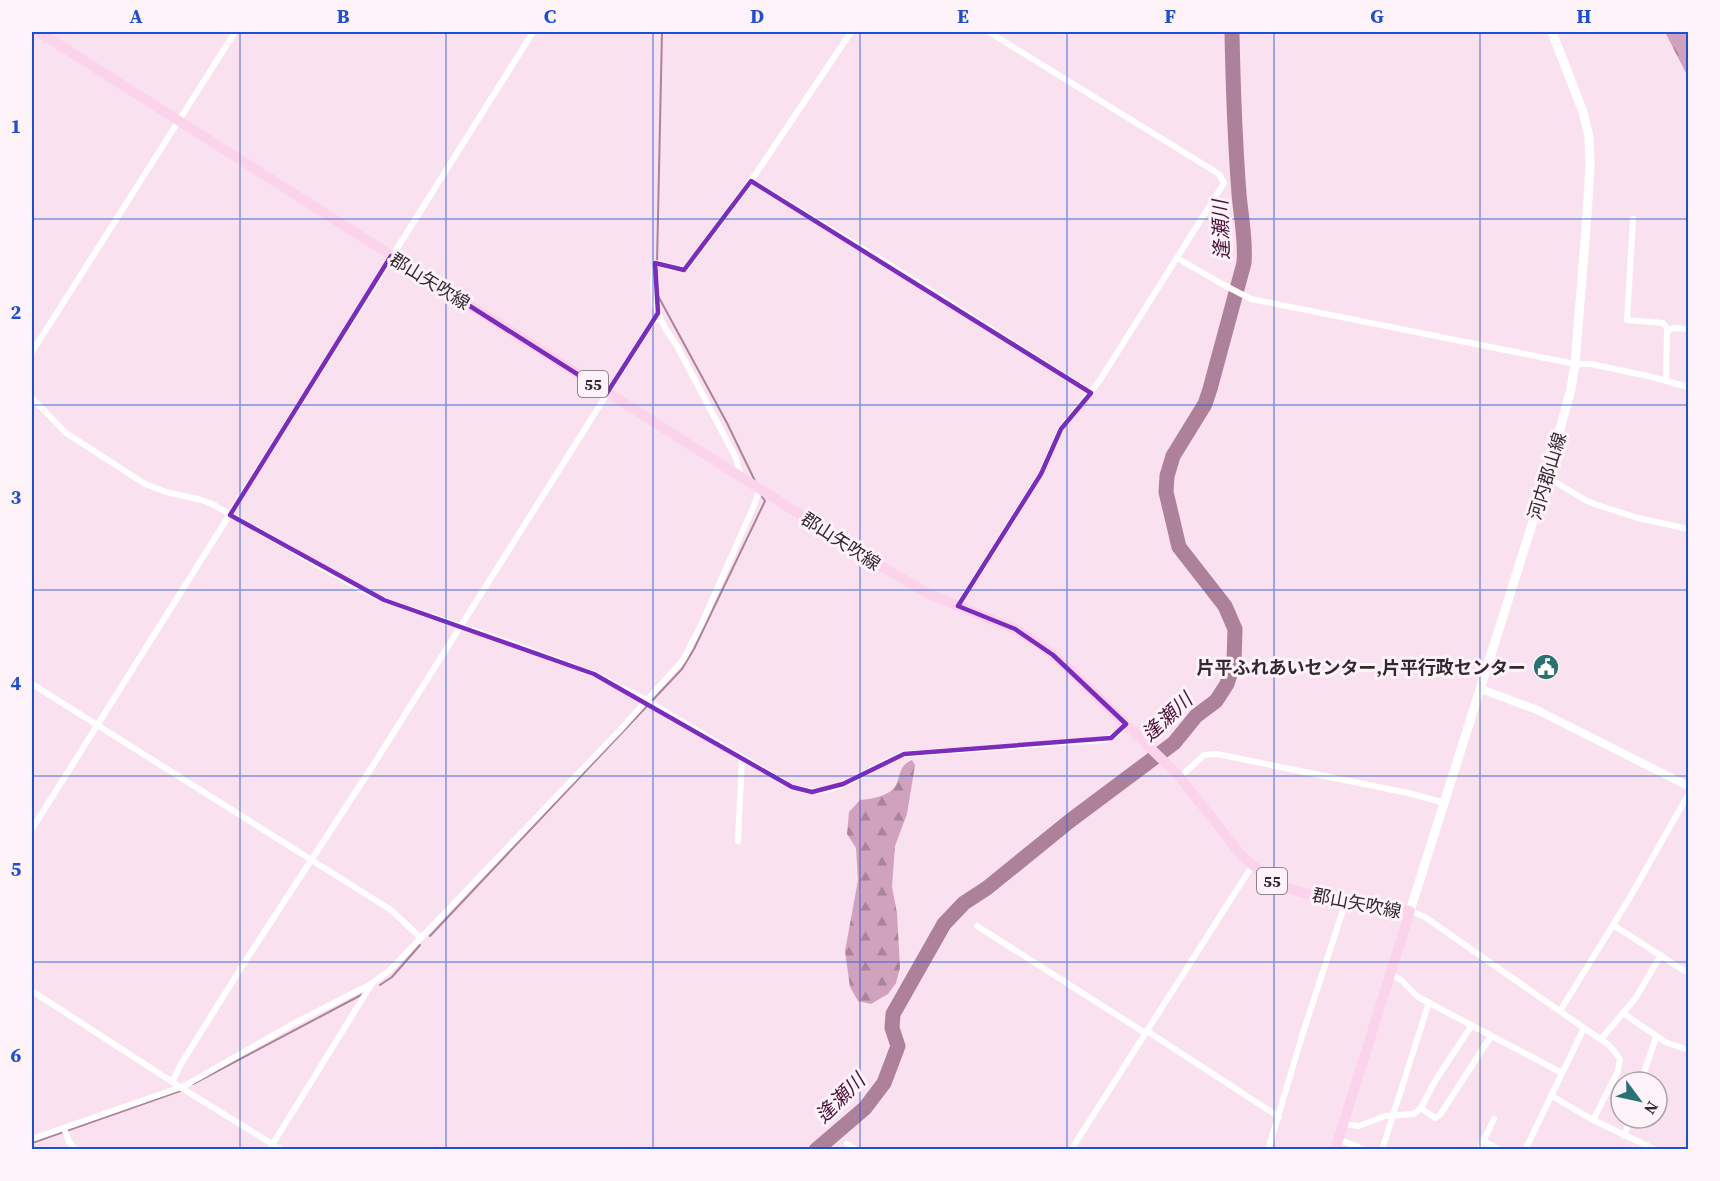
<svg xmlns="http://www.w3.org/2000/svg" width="1720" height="1181" viewBox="0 0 1720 1181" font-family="'Source Serif 4','Noto Sans JP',serif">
<defs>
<pattern id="forest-firs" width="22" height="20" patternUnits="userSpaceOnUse" patternTransform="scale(1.5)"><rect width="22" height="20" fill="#d1a2bd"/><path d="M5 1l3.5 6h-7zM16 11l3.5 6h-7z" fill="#aa849a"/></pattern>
</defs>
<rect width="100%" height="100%" fill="#fae1ef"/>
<g fill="url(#forest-firs)">
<path d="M1665 32H1688V77Z"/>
<path d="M912 760 915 765 907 814 895 846 892 887 897 913 900 968 896 983 888 994 871 1004 858 1001 850 987 845 951 858 880 856 848 847 834 849 812 860 800C872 799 892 796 897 783 901 772 900 765 912 760Z"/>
</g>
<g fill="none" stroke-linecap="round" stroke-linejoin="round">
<g stroke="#ae819b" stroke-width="2">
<path d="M657 263 662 32"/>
<path d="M657 271V294L727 423 755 481"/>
<path d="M430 936 682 669 694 649 765 501 761 495"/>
<path d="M380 985 392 977 420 945"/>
<path d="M193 1084 363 994"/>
<path d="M32 1143 180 1091"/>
</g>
<path stroke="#ae819b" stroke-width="15" d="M816 1150 865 1108 884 1083 898 1046 892 1028 893 1014 944 924 964 903 987 888 1071 820 1174 743 1196 716 1216 701 1227 684 1234 662 1235 629 1225 606 1179 547 1166 492 1167 476 1173 456 1205 404 1210 389 1244 263C1246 240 1241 217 1239 194 1235 140 1233 86 1232 32"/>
<g stroke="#fff" stroke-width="6">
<path d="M751 181 893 267 1091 393"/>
<path d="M1633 219 1627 320 1663 323 1668 330"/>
<path d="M1177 258 1222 284 1251 299 1575 364H1591L1648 376 1688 387"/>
<path d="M32 352 235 32"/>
<path d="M1666 381 1667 331 1674 328 1688 329"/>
<path d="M32 398 66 433 145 484 166 492 202 500 214 505 358 588 384 600 519 646 594 674 646 700 792 787C798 788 805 791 811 791 841 794 876 763 904 754L1105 740 1118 733 1126 724"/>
<path d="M741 477 736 458 677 346 665 328 654 304 653 285 655 263 679 269 687 267 751 181 851 32"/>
<path d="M1547 477 1585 500 1597 505 1638 518 1688 529"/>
<path d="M958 606 1041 474 1061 429 1100 380 1224 183 1219 174 989 32"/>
<path d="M32 684 391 910 421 938"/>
<path d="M1180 777 1204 755 1217 754 1408 793 1445 803"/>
<path d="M32 829 533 32"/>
<path d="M738 841 742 757"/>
<path d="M1410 911 1425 917 1584 1028 1525 1150"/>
<path d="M1613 925 1688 973"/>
<path d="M977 926 1142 1031 1150 1033 1279 1117"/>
<path d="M1390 973 1402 981 1418 997 1562 1073"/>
<path d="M32 991 180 1087 282 1150"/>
<path d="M1560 1011 1629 899 1688 795"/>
<path d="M1623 1013 1665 1042 1688 1050"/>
<path d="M1584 1028 1609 1045 1620 1059 1618 1071 1593 1120"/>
<path d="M1601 1039 1635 999 1661 955"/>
<path d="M172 1082 181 1064 246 960 370 770 653 321 660 318"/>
<path d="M1641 1082 1656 1037"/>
<path d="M1552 1096 1593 1120 1656 1150"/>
<path d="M1421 1108 1435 1118 1440 1115 1491 1036"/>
<path d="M1342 1124 1359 1126 1385 1116 1414 1114 1421 1108 1435 1081 1472 1025"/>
<path d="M64 1128 69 1142 76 1150"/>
<path d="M1624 1136 1631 1118"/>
<path d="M32 1139 184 1086 293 1024 371 984 389 971 620 730 683 660 701 625 752 510 760 489"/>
<path d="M1338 1139 1366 1150"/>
<path d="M1483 1141 1500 1150"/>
<path d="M847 1144 857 1150"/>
<path d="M269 1150 371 985"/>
<path d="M1071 1150 1252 866"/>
<path d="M1268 1150 1302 1036 1346 901"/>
<path d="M1382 1150 1429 1002"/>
<path d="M1479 1150 1494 1119"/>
</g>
<path stroke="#fff" stroke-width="8" d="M1481 689 1537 710 1688 786"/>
<path stroke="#fff" stroke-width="9" d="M1410 911 1547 477 1571 389 1575 364 1587 216 1590 165 1589 137 1583 112 1552 32"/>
<path stroke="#fbd4eb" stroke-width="10" d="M39 32 886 569 929 594 1015 629 1045 648 1067 667 1178 775 1242 856 1269 879 1277 884 1303 893 1410 911 1335 1150"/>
</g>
<path fill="none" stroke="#7b2cbf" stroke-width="4.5" stroke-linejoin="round" d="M751 181 1091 393 1061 429 1041 474 958 606 1015 629 1053 655 1126 724 1111 738 904 754 843 784 812 792 792 787 594 674 384 600 230 515 391 256 607 393 658 313 655 263 684 270Z"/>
<path fill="none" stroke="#1d4ed8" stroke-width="1.5" stroke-opacity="0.55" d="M240 32V1150M446 32V1150M653 32V1150M860 32V1150M1067 32V1150M1274 32V1150M1480 32V1150M32 219H1688M32 405H1688M32 590H1688M32 776H1688M32 962H1688"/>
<defs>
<g id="civic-disc" transform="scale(1.35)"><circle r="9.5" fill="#287271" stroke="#fef3f9"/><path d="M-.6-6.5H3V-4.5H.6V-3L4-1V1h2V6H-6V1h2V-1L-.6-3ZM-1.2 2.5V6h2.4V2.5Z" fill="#fff"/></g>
</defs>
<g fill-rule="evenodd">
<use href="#civic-disc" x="1546" y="667"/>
</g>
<g text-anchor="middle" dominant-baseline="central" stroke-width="6" stroke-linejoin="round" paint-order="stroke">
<g fill="#fef3f9" stroke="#70666c" stroke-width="1.5">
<rect x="578" y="371" width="30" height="26" rx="4.5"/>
<rect x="1257" y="868" width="30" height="26" rx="4.5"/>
</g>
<g font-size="16" font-weight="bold" fill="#332a2f">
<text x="593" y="384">55</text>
<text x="1272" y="881">55</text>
</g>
<g font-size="18" fill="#332a2f" stroke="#fef3f9">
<text transform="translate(430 281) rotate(32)">郡山矢吹線</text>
<text transform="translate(1547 476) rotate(-73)">河内郡山線</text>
<text transform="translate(841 541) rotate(33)">郡山矢吹線</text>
<text transform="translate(1357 903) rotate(11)">郡山矢吹線</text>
</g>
<g font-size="18" font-weight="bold" fill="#332a2f" stroke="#fef3f9" text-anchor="end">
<text x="1526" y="667">片平ふれあいセンター,片平行政センター</text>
</g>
<g font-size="20" font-style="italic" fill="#4c143a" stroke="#fef3f9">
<text transform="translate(1221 230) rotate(-92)">逢瀬川</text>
<text transform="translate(1167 717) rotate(-43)">逢瀬川</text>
<text transform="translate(840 1098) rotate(-45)">逢瀬川</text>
</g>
</g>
<rect width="1720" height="1181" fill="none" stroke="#fef3f9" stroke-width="66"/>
<g transform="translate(1639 1100) rotate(123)"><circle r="28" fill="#fef3f9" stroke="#ada3a8" stroke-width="1.5"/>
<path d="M0-4.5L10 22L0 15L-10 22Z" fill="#287271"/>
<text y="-9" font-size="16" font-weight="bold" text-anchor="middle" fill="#332a2f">N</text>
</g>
<rect x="33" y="33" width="1654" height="1115" fill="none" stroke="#1d4ed8" stroke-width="2"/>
<g font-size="20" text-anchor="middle" font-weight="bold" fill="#1d4ed8">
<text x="136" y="23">A</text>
<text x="343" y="23">B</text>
<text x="550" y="23">C</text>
<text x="757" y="23">D</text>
<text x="963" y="23">E</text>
<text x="1170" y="23">F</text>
<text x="1377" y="23">G</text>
<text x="1584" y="23">H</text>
<text x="16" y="133">1</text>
<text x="16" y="319">2</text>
<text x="16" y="504">3</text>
<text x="16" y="690">4</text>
<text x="16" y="876">5</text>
<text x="16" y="1062">6</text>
</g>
</svg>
